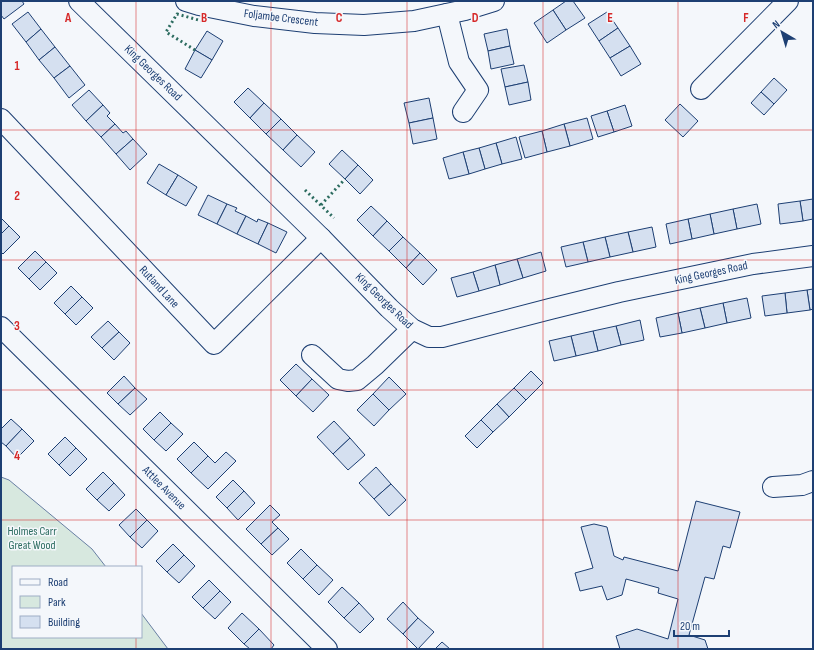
<svg xmlns="http://www.w3.org/2000/svg" width="814" height="650" viewBox="0 0 814 650" font-family="'Sofia Sans Condensed',sans-serif">
<rect width="100%" height="100%" fill="#f4f7fb"/>
<path fill="#d7e8df" stroke="#687fa3" d="M1 477 9 480 92 549 106 567H13V637H141V613L168 649H1Z"/>
<g fill="#d5e0f0" stroke="#1d3f73">
<path d="M3 1H22L24 4 4 19 1 15V3Z"/>
<path d="M566 1H573L585 18 566 30 553 10Z"/>
<path d="M553 10 566 30 547 43 534 23Z"/>
<path d="M28 12 41 29 26 42 12 24Z"/>
<path d="M607 12 618 28 599 41 588 24Z"/>
<path d="M618 28 630 46 610 58 599 41Z"/>
<path d="M41 29 55 47 39 60 26 42Z"/>
<path d="M507 29 510 46 488 51 484 34Z"/>
<path d="M207 31 223 41 212 60 195 50Z"/>
<path d="M510 46 514 64 491 69 488 51Z"/>
<path d="M630 46 641 64 621 76 610 58Z"/>
<path d="M55 47 70 66 54 78 39 60Z"/>
<path d="M195 50 212 60 201 78 185 69Z"/>
<path d="M524 65 528 82 505 87 501 69Z"/>
<path d="M70 66 85 85 69 98 54 78Z"/>
<path d="M774 78 787 90 774 104 761 92Z"/>
<path d="M528 82 531 100 509 105 505 87Z"/>
<path d="M248 88 264 103 250 118 234 102Z"/>
<path d="M89 90 103 105 86 121 72 105Z"/>
<path d="M761 92 774 104 764 115 751 103Z"/>
<path d="M429 98 433 118 409 123 404 103Z"/>
<path d="M264 103 281 119 266 134 250 118Z"/>
<path d="M680 104 698 121 683 137 665 120Z"/>
<path d="M103 105 110 113 107 116 115 124 101 137 86 121Z"/>
<path d="M625 105 632 126 614 132 607 111Z"/>
<path d="M607 111 614 132 598 137 591 116Z"/>
<path d="M433 118 437 139 413 144 409 123Z"/>
<path d="M587 118 593 139 570 146 564 124Z"/>
<path d="M281 119 297 135 283 150 266 134Z"/>
<path d="M115 124 123 133 126 131 133 139 116 154 101 137Z"/>
<path d="M564 124 570 146 547 152 542 131Z"/>
<path d="M542 131 547 152 525 158 519 137Z"/>
<path d="M297 135 315 152 301 167 283 150Z"/>
<path d="M516 137 522 159 502 164 496 143Z"/>
<path d="M133 139 147 154 130 170 116 154Z"/>
<path d="M496 143 502 164 485 169 479 148Z"/>
<path d="M479 148 485 169 469 174 463 152Z"/>
<path d="M342 150 358 165 345 179 329 164Z"/>
<path d="M463 152 469 174 449 179 443 158Z"/>
<path d="M159 164 178 175 166 195 147 183Z"/>
<path d="M358 165 373 180 360 194 345 179Z"/>
<path d="M178 175 197 187 186 206 166 195Z"/>
<path d="M208 195 227 204 217 224 198 215Z"/>
<path d="M813 199V219L803 221 800 201Z"/>
<path d="M800 201 803 221 780 224 778 204Z"/>
<path d="M227 204 237 208 235 211 246 216 237 234 217 224Z"/>
<path d="M757 204 761 224 737 229 733 209Z"/>
<path d="M371 206 387 221 373 236 357 220Z"/>
<path d="M733 209 737 229 714 234 710 214Z"/>
<path d="M710 214 714 234 692 239 688 219Z"/>
<path d="M246 216 257 222 258 219 268 223 258 244 237 234Z"/>
<path d="M1 218 9 226 1 234Z"/>
<path d="M688 219 692 239 670 244 666 224Z"/>
<path d="M387 221 403 237 389 251 373 236Z"/>
<path d="M268 223 287 232 276 253 258 244Z"/>
<path d="M9 226 20 237 3 254 1 252V234Z"/>
<path d="M652 227 656 247 633 252 628 232Z"/>
<path d="M628 232 633 252 610 257 605 237Z"/>
<path d="M403 237 420 253 406 268 389 251Z"/>
<path d="M605 237 610 257 588 262 583 242Z"/>
<path d="M583 242 588 262 566 267 561 247Z"/>
<path d="M35 251 46 262 29 279 18 268Z"/>
<path d="M541 252 546 271 523 278 517 259Z"/>
<path d="M420 253 437 270 423 285 406 268Z"/>
<path d="M517 259 523 278 500 285 495 265Z"/>
<path d="M46 262 57 273 40 290 29 279Z"/>
<path d="M495 265 500 285 479 291 473 272Z"/>
<path d="M473 272 479 291 457 297 451 278Z"/>
<path d="M71 286 82 297 65 314 54 303Z"/>
<path d="M813 289V309L810 310 807 290Z"/>
<path d="M807 290 810 310 787 313 785 293Z"/>
<path d="M785 293 787 313 765 316 762 296Z"/>
<path d="M82 297 93 308 76 325 65 314Z"/>
<path d="M747 298 751 318 727 323 723 303Z"/>
<path d="M723 303 727 323 705 328 700 308Z"/>
<path d="M700 308 705 328 682 333 678 313Z"/>
<path d="M678 313 682 333 660 337 656 318Z"/>
<path d="M640 320 644 340 621 345 616 326Z"/>
<path d="M108 321 119 332 102 348 91 337Z"/>
<path d="M616 326 621 345 598 351 593 331Z"/>
<path d="M593 331 598 351 576 356 571 336Z"/>
<path d="M119 332 130 343 114 360 102 348Z"/>
<path d="M571 336 576 356 554 361 549 341Z"/>
<path d="M296 364 312 379 296 396 280 380Z"/>
<path d="M531 371 543 383 526 400 514 388Z"/>
<path d="M124 376 135 388 118 404 107 393Z"/>
<path d="M389 377 406 394 389 410 373 394Z"/>
<path d="M312 379 329 395 313 412 296 396Z"/>
<path d="M135 388 147 399 130 415 118 404Z"/>
<path d="M514 388 526 400 509 417 497 404Z"/>
<path d="M373 394 389 410 374 426 357 410Z"/>
<path d="M497 404 509 417 493 432 481 420Z"/>
<path d="M160 412 171 423 154 440 143 429Z"/>
<path d="M11 419 22 429 6 446 1 442V429Z"/>
<path d="M481 420 493 432 477 448 465 436Z"/>
<path d="M334 421 350 438 333 454 317 437Z"/>
<path d="M171 423 183 434 166 451 154 440Z"/>
<path d="M22 429 34 441 17 458 6 446Z"/>
<path d="M65 437 76 448 59 465 48 454Z"/>
<path d="M350 438 365 455 348 470 333 454Z"/>
<path d="M194 442 208 456 191 473 177 459Z"/>
<path d="M76 448 87 459 70 476 59 465Z"/>
<path d="M226 452 236 461 208 489 191 473 208 456 215 463Z"/>
<path d="M376 467 391 484 374 499 359 483Z"/>
<path d="M103 472 114 483 97 500 86 489Z"/>
<path d="M233 480 244 491 227 508 216 497Z"/>
<path d="M114 483 125 495 109 511 97 500Z"/>
<path d="M391 484 406 500 389 516 374 499Z"/>
<path d="M244 491 255 503 238 520 227 508Z"/>
<path d="M696 501 740 512 730 548 723 546 714 579 705 577 689 635 705 640 708 649H620L616 636 637 629 668 639 678 599 658 593 659 588 626 579 622 595 607 600 602 586 580 591 575 573 593 568 581 527 594 524 607 527 614 556 623 560 624 557 678 571Z"/>
<path d="M270 505 280 515 272 522 278 528 261 544 246 529Z"/>
<path d="M136 509 147 520 130 537 119 525Z"/>
<path d="M147 520 158 531 142 548 130 537Z"/>
<path d="M278 528 289 539 272 555 261 544Z"/>
<path d="M173 544 184 555 167 572 156 561Z"/>
<path d="M301 549 317 565 303 579 287 563Z"/>
<path d="M184 555 195 566 179 583 167 572Z"/>
<path d="M317 565 333 580 319 595 303 579Z"/>
<path d="M209 580 220 591 203 608 192 597Z"/>
<path d="M342 587 359 603 344 618 328 602Z"/>
<path d="M220 591 231 602 215 619 203 608Z"/>
<path d="M403 602 418 618 403 634 387 619Z"/>
<path d="M359 603 374 619 360 633 344 618Z"/>
<path d="M242 613 259 629 244 644 228 628Z"/>
<path d="M418 618 434 632 418 649 403 634Z"/>
<path d="M259 629 274 645 271 649H250L244 644Z"/>
<path d="M442 642 450 649H435Z"/>
</g>
<g fill="none" stroke-linecap="round" stroke-linejoin="round">
<g stroke="#1d3f73" stroke-width="22">
<g id="minor">
<path d="M79 1 321 238 389 308 412 329 429 337H442L550 309 619 292 753 264 813 256"/>
<path d="M186 1 199 5 254 16 315 23 364 25 414 21 465 10 494 1"/>
<path d="M447 14 459 62 478 90 463 112"/>
<path d="M701 89 788 1"/>
<path d="M1 119 214 344 321 238"/>
<path d="M1 327 327 649"/>
<path d="M312 355 338 379 348 381 357 380 375 365 412 329"/>
<path d="M773 487 802 485 813 481"/>
</g>
</g>
<use href="#minor" stroke="#f4f7fb" stroke-width="20"/>
<g stroke="#2c6c60" stroke-width="3" stroke-dasharray="2 3" stroke-linecap="butt">
<path d="M195 50 166 32 177 14 202 21"/>
<path d="M305 190 334 218"/>
<path d="M321 205 345 179"/>
</g>
</g>
<path fill="none" stroke="#d62828" stroke-width="1" stroke-opacity="0.55" d="M136 1V567M271 1V649M407 1V649M543 1V649M678 1V649M1 130H813M1 260H813M1 390H813M1 520H813M136 637V649"/>
<g text-anchor="middle" dominant-baseline="central" stroke-width="3" stroke-linejoin="round" paint-order="stroke">
<g font-size="12" fill="#1d3f73" stroke="#f4f7fb">
<text transform="translate(281 18) rotate(7)">Foljambe Crescent</text>
<text transform="translate(153 73) rotate(44)">King Georges Road</text>
<text transform="translate(711 273) rotate(-12)">King Georges Road</text>
<text transform="translate(159 287) rotate(47)">Rutland Lane</text>
<text transform="translate(384 301) rotate(44)">King Georges Road</text>
<text transform="translate(164 488) rotate(45)">Attlee Avenue</text>
</g>
<g font-size="12" fill="#2c6c60" stroke="#f4f7fb">
<text x="32" y="531">Holmes Carr<tspan x="32" dy="14">Great Wood</tspan></text>
</g>
</g>
<g font-size="13" text-anchor="middle" font-weight="bold" fill="#d62828" stroke="#f4f7fb" stroke-width="3" stroke-linejoin="round" paint-order="stroke">
<text x="68" y="22">A</text>
<text x="204" y="22">B</text>
<text x="339" y="22">C</text>
<text x="475" y="22">D</text>
<text x="610" y="22">E</text>
<text x="746" y="22">F</text>
<text x="17" y="70">1</text>
<text x="17" y="200">2</text>
<text x="17" y="330">3</text>
<text x="17" y="460">4</text>
</g>
<rect width="814" height="650" fill="none" stroke="#1d3f73" stroke-width="4"/>
<rect x="12" y="566" width="130" height="72" fill="#f4f7fb" stroke="#9eadc5"/>
<rect x="20" y="579" width="20" height="6" fill="#f4f7fb" stroke="#9eadc5"/>
<text x="48" y="586" font-size="12" fill="#1d3f73">Road</text>
<rect x="20" y="596" width="20" height="12" fill="#d7e8df" stroke="#9eadc5"/>
<text x="48" y="606" font-size="12" fill="#1d3f73">Park</text>
<rect x="20" y="616" width="20" height="12" fill="#d5e0f0" stroke="#9eadc5"/>
<text x="48" y="626" font-size="12" fill="#1d3f73">Building</text>
<g transform="translate(782 32) rotate(322)" stroke="#f4f7fb" stroke-width="3" paint-order="stroke">
<path d="M0-3L7 15L0 10L-7 15Z" fill="#1d3f73"/>
<text y="-6" font-size="11" font-weight="bold" text-anchor="middle" fill="#1d3f73">N</text>
</g>
<path d="M674 630v6h55v-6" fill="none" stroke="#1d3f73" stroke-width="2"/>
<text x="680" y="630" font-size="12" fill="#1d3f73" stroke="#f4f7fb" stroke-width="3" paint-order="stroke">20 m</text>
</svg>
